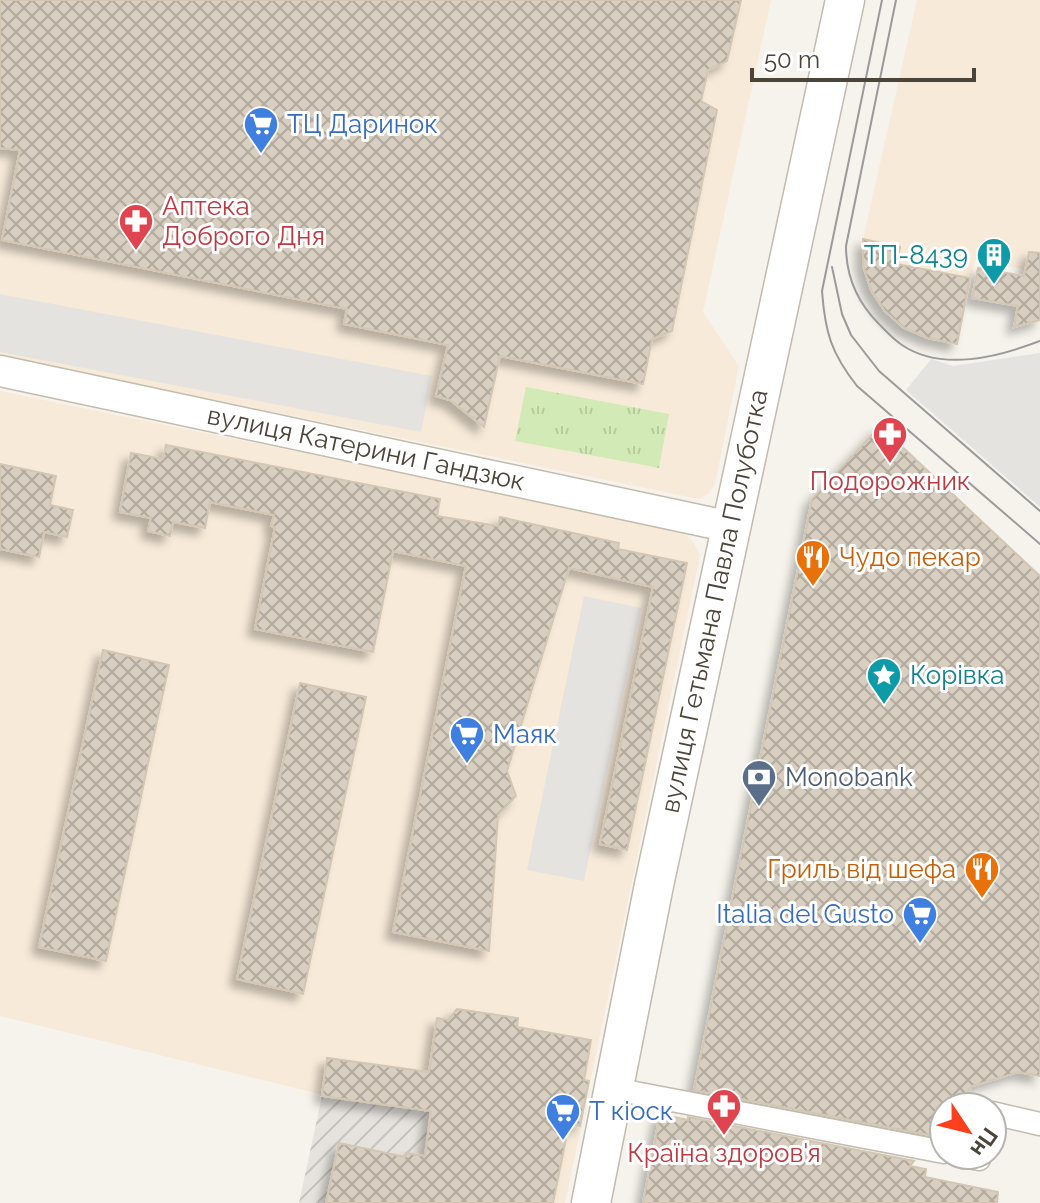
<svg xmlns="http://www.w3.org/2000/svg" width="1040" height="1203" viewBox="0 0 1040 1203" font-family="Raleway,sans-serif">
<defs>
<pattern id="industrial-furrows" width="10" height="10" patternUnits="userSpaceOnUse" patternTransform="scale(2)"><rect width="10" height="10" fill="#e6e2dd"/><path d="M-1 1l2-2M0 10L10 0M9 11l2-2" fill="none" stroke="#c7c3be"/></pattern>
<pattern id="grass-tufts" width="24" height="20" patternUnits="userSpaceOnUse" patternTransform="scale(2)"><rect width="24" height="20" fill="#d2eab5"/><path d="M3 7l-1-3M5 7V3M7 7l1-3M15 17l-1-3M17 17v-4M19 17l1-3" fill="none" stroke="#b6ca9c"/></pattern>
<pattern id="building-cross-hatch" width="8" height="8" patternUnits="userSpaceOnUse" patternTransform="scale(2)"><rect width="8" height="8" fill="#d8cfc1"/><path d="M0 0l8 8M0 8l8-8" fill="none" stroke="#b1aa9e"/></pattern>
<filter id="shadow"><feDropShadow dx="-7" dy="7" stdDeviation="4" flood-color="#0004"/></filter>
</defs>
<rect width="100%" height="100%" fill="#f6f3ec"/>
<g fill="#f7ead8">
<path d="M0 0H771L703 312 739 366 715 484 709 493 699 499 0 356Z"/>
<path d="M917 0H1040V320L1014 327 1023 269 975 260 957 344 928 338 904 328 885 311 871 290 863 265V239Z"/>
<path d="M0 391 678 530 692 540 700 555 565 1203H526L471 1131 0 1016Z"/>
</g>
<path fill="url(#industrial-furrows)" d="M322 1096 431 1111 429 1126 526 1203H299Z"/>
<path fill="url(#grass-tufts)" d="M526 387 669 414 659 468 515 441Z"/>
<g fill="#e5e3e0">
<path d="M0 294 432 376 421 432 0 352Z"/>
<path d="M1040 353V507L906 390 931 359 953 366Z"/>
<path d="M584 596 641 608 584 881 527 870Z"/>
</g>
<g fill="url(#building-cross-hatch)" stroke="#d3c7b4" stroke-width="2" filter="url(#shadow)">
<path d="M0 0H741L727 61 708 70 701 101 717 110 672 331 652 339 643 384 500 356 484 427 450 400 436 396 448 345 344 324 347 309 2 240 20 150 0 148Z"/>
<path d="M863 239 900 247 897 264 970 278 957 344 928 338 904 328 885 311 871 290 863 265Z"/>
<path d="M1029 252 1040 253V320L1014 327 1018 306 972 298 978 268 1024 276Z"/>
<path d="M880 426 1040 576V1076L1018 1072 972 1086 956 1107H944V1122L934 1136 694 1090 812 499Z"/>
<path d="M166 445 440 499 437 516 498 526 500 517 619 543 618 549 687 563 627 850 600 844 653 587 569 568 507 771 516 796 498 815 489 951 393 932 466 566 393 551 373 652 255 629 275 527 271 526 274 515 210 502 205 528 173 522 170 536 148 531 151 518 120 512 131 453 163 459Z"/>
<path d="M0 464 56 476 50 505 73 510 67 537 44 532 39 557 0 549Z"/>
<path d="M103 650 169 665 106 961 39 947Z"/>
<path d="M300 683 366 697 303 994 237 979Z"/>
<path d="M457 1009 518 1018 517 1027 591 1040 584 1080 589 1081 580 1126 569 1124 553 1203H326L339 1143 405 1157 406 1153 425 1156 431 1111 322 1096 327 1058 429 1072 437 1018 448 1020Z"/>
<path d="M660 1114 688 1120V1117L914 1161 910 1166 926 1169 925 1177 998 1192 997 1203H643Z"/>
</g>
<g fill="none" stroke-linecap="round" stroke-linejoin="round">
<g stroke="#c2bbae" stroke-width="25">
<g id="pedestrian">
<path d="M614 1089 944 1152"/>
<path d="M992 1113 1040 1124"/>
<path d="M957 1155 979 1159 980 1155"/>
</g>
</g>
<g stroke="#c2bbae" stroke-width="33">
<path id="minor" d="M0 371 731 527"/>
</g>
<g stroke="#c2bbae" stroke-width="41">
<path id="tertiary" d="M591 1203 654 885 845 0"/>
</g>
<use href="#pedestrian" stroke="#fff" stroke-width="22"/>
<use href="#minor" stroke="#fff" stroke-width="30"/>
<use href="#tertiary" stroke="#fff" stroke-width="38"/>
<g stroke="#9a9a9a" stroke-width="2">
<path d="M882 0 822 291C825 332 831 353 857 386L1040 544"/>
<path d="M896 0 846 246C846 276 857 302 879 324 886 331 893 339 902 345 942 372 998 357 1040 341"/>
<path d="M832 267 842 314 851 335 879 371 1040 511"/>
</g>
</g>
<defs>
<g id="supermarket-pin" transform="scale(1.8)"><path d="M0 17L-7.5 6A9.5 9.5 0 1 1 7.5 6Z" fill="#3f7fe0" stroke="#fff"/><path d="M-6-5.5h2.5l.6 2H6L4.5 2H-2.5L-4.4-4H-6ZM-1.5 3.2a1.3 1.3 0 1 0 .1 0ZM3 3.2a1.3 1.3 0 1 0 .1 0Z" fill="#fff"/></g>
<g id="pharmacy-pin" transform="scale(1.8)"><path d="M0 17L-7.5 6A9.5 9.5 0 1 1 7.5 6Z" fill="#e0444e" stroke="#fff"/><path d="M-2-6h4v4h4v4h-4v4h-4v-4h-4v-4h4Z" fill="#fff"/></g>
<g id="building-pin" transform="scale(1.8)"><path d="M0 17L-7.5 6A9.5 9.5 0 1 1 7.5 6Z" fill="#0f9aa8" stroke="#fff"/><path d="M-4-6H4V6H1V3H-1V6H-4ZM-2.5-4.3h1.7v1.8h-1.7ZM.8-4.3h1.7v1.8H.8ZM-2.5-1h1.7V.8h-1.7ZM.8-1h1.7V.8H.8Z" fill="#fff"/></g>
<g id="restaurant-pin" transform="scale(1.8)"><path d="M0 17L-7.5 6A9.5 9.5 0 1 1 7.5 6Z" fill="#e8710a" stroke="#fff"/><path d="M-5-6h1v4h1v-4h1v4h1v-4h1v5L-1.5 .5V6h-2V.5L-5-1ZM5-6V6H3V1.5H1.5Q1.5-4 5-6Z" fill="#fff"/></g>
<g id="sight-pin" transform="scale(1.8)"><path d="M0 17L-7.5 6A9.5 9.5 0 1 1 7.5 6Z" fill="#0f9aa8" stroke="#fff"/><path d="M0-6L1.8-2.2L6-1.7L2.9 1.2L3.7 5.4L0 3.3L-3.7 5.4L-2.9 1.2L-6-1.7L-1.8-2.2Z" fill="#fff"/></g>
<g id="bank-pin" transform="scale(1.8)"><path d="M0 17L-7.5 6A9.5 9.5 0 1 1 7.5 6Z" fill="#5c6f8a" stroke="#fff"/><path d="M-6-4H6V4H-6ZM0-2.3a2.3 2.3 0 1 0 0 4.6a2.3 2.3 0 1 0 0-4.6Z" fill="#fff"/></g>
</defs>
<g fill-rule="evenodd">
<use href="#supermarket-pin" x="261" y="124"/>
<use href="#pharmacy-pin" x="136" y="221"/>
<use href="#building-pin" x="994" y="255"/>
<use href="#pharmacy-pin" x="890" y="434"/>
<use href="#restaurant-pin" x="813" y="557"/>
<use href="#sight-pin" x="884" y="675"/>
<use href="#supermarket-pin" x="467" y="734"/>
<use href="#bank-pin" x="759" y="777"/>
<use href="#restaurant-pin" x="982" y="869"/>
<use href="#supermarket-pin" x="920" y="914"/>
<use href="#pharmacy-pin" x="724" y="1106"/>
<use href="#supermarket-pin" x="563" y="1111"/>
</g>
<g text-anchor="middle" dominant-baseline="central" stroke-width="6" stroke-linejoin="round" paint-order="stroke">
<g font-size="26" fill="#366cbe" stroke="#fff" text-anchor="start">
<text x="287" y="124">ТЦ Даринок</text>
<text x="493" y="734">Маяк</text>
<text x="894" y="914" text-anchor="end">Italia del Gusto</text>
<text x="589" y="1111">Т кіоск</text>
</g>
<g font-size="26" fill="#be3a42" stroke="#fff">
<text x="162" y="206" text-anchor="start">Аптека<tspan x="162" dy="30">Доброго Дня</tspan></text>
<text x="890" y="481">Подорожник</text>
<text x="724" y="1153">Країна здоров'я</text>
</g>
<g font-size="26" fill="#0d838f" stroke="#fff" text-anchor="end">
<text x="968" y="255">ТП-8439</text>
<text x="910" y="675" text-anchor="start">Корівка</text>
</g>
<g font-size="26" fill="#4b4439" stroke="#fff">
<text transform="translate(366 448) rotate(12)">вулиця Катерини Гандзюк</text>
<text transform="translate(714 601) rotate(-78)">вулиця Гетьмана Павла Полуботка</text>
</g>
<g font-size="26" fill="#c56008" stroke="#fff" text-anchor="start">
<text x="839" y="557">Чудо пекар</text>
<text x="956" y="869" text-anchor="end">Гриль від шефа</text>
</g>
<g font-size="26" fill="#4e5e75" stroke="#fff" text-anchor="start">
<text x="785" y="777">Monobank</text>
</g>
</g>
<g transform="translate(968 1131) rotate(125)"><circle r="38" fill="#ffffff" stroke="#b7b4b0" stroke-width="2"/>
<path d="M0-6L14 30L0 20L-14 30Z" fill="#fc3f1d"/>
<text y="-12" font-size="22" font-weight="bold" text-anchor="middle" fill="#4b4439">Пн</text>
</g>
<path d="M752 68v12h222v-12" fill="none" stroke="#4b4439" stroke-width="4"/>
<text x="764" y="68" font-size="24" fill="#4b4439" stroke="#ffffff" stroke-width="6" paint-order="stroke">50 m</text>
</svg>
